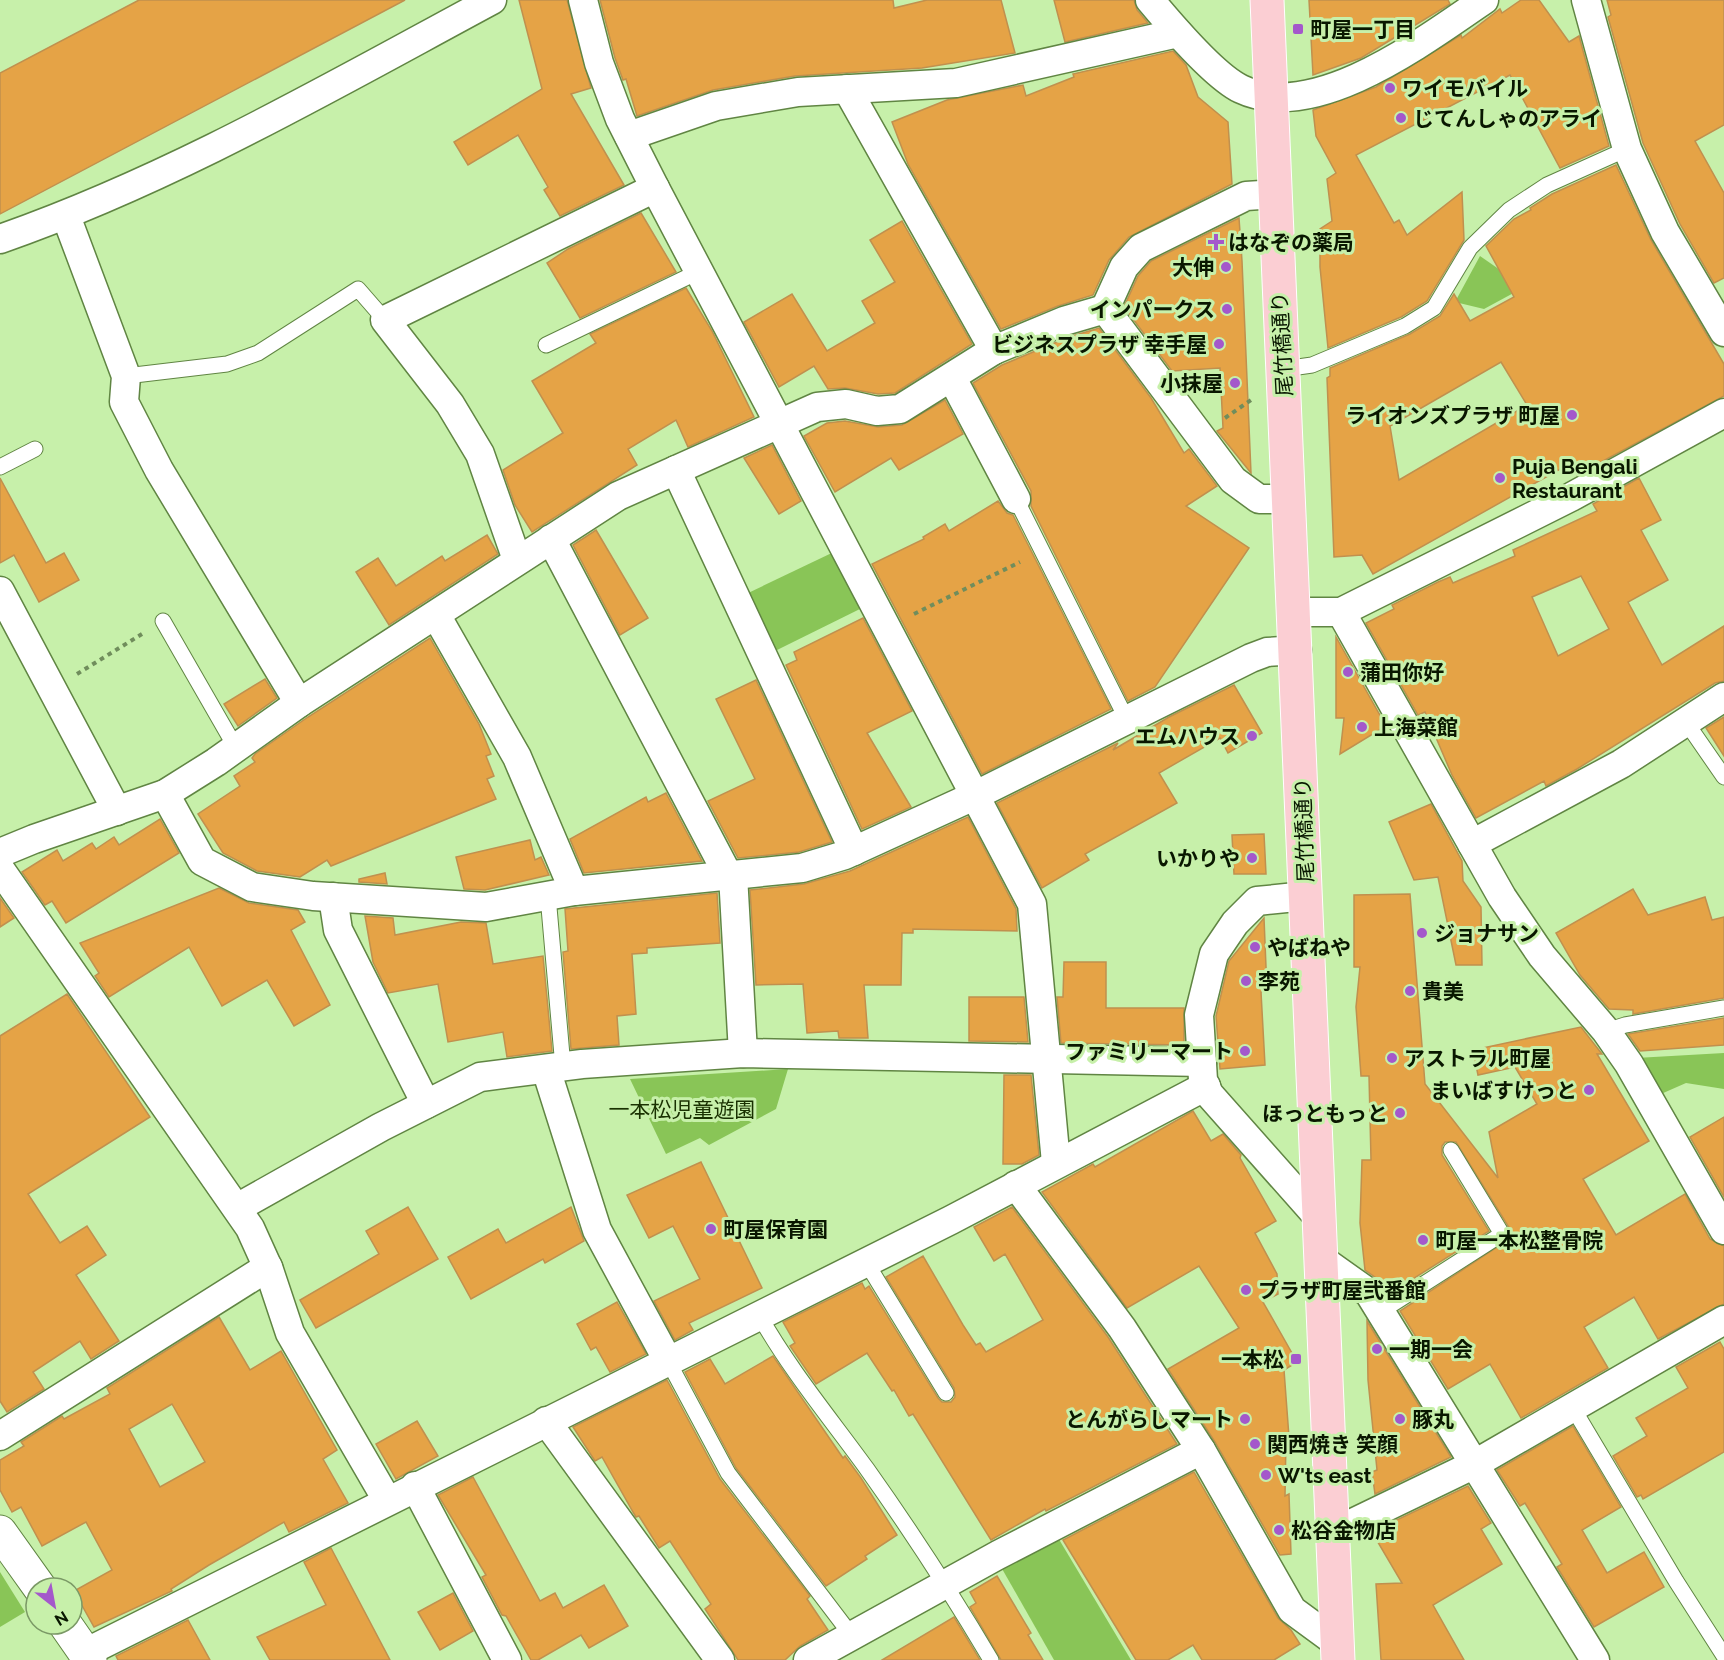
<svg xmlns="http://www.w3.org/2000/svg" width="1724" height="1660" viewBox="0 0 1724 1660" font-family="Raleway,'Noto Sans JP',sans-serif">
<rect width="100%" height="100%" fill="#c7f0aa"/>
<g fill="#89c557">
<path d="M1480 256 1503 272 1554 271 1484 309 1455 302Z"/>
<path d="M838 550 868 605 773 652 746 594Z"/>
<path d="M1724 1053V1089L1686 1083 1661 1094 1636 1058Z"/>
<path d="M788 1069 776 1109 709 1145 700 1138 666 1154 630 1079Z"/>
<path d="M1057 1536 1131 1660H1054L1001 1567Z"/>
<path d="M0 1572 25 1612 0 1627Z"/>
</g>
<g fill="#e5a346" stroke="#c0904e" stroke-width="1.5" fill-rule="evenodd">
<path d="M139 0H405L0 214V73Z"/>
<path d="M519 0H567L591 88 571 94 624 185 560 216 544 190 548 187 518 135 468 165 454 142 542 89Z"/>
<path d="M600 0H893L894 8 927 0H1001L1015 53 922 68 795 76 713 90 637 116 626 79 623 80 615 58Z"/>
<path d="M1054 0H1134L1137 10 1148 23 1065 42Z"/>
<path d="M1309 0H1448L1450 4 1361 58 1313 75Z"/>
<path d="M1521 0H1539L1569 42 1579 36 1609 146 1560 168 1510 75 1356 155 1394 223 1399 220 1407 235 1462 192 1464 240 1427 301 1401 317 1328 348 1320 267V229L1332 221 1327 179 1336 173 1316 136 1313 110 1376 87 1461 35 1462 38 1500 9 1502 13Z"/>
<path d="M1607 0H1724V125L1695 141 1724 193V278L1714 283 1680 224 1643 143 1608 17 1611 15Z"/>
<path d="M1173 51 1186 65 1198 97 1228 122 1232 184 1129 237 1109 260 1093 295 1058 306 1001 329 908 164 892 122 947 100 1023 85 1026 96 1074 77 1073 74Z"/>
<path d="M1616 165 1651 240 1724 364V396L1577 475 1571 463 1373 574 1362 555 1334 557 1327 378 1330 376V368L1410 334 1440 316 1454 294 1470 321 1514 297 1486 246 1514 219 1531 210 1530 208 1552 194ZM1501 362 1527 405 1399 480 1390 426Z"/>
<path d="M641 213 676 272 580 318 547 263 568 249Z"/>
<path d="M1239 218 1242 261 1251 473 1217 431 1223 428 1220 368 1172 371 1124 307 1138 276 1151 261Z"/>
<path d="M902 221 972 344 895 393 878 394 845 388 828 389 814 366 779 387 744 322 792 294 827 351 875 323 862 301 895 282 870 240Z"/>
<path d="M686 288 712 331 754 417 688 447 676 420 628 449 637 465 532 532 515 505 503 470 563 433 532 381 596 343 590 334Z"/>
<path d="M1099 328 1151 398 1184 453 1189 449 1217 486 1186 506 1249 548 1155 687 1128 701 1031 506V491L973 383 1002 365 1069 337Z"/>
<path d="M945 400 963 434 899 470 891 458 835 492 804 436 827 423 845 421 878 427 902 425Z"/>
<path d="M772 445 801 501 779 514 744 458Z"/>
<path d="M0 478 46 563 64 553 79 580 39 602 14 555 0 563Z"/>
<path d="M1639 478 1661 520 1641 530 1668 580 1628 602 1662 665 1724 626V681L1715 683 1577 769 1546 786 1544 781 1476 818 1452 775 1425 712 1418 715 1366 623 1394 609 1392 605 1438 582 1450 577 1453 583 1515 556 1513 550 1597 511 1593 504ZM1581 576 1609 629 1558 656 1532 597Z"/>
<path d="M998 501 1007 513 1013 515 1111 709 982 774 872 564 924 539 923 537 945 524 949 531Z"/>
<path d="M596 530 648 618 620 635 573 545Z"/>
<path d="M487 535 498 554 389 625 356 572 378 558 396 586 442 556 445 561Z"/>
<path d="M863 618 912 711 867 733 911 807 862 829 786 665 797 660 794 652Z"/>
<path d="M1336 637 1386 726 1340 754 1344 718H1336Z"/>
<path d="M430 638 479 724 491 754 486 756 494 776 487 779 496 799 331 866 327 860 300 877 257 871 223 853 198 814 240 786 234 776 255 762 252 758 255 754 308 717Z"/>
<path d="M265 679 277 698 238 726 224 704Z"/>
<path d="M756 680 832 842 799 852 738 858 708 801 755 779 716 699Z"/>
<path d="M1234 685 1262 733 1228 753 1220 738 1159 773 1177 803 1085 854 1089 860 1042 888 997 803 1118 743 1113 750 1169 717Z"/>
<path d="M1724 717V756L1706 728Z"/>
<path d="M666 793 702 861 584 873 570 839 646 797 648 802Z"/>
<path d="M1431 804 1462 861 1463 881 1481 907 1482 965H1456L1438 877 1414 880 1389 822Z"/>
<path d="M968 817 1016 909 1017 931 913 929V933H902L901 985H864L868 1038H839L838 1031 807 1033 803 984 756 985 750 890 804 884 850 871Z"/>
<path d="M160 819 179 853 66 923 52 901 45 905 22 872 57 850 63 861 92 843 96 849 114 837 119 845Z"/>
<path d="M1264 834 1266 874H1234L1232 835Z"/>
<path d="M530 840 535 860 541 857 549 875 485 890 464 889 456 857Z"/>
<path d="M385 873 387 884 359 882V879Z"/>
<path d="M219 888 249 903 298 910 305 922 291 930 330 1005 294 1026 267 980 222 1006 189 947 109 997 95 976 99 973 80 943Z"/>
<path d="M1633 889 1648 915 1705 897 1712 920 1724 917V998L1633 1014V1010L1609 1009 1580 975 1556 933Z"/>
<path d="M717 893 720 943 647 948V953L632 954 636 1014 617 1016 619 1045 571 1049 563 952 568 951 565 909Z"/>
<path d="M1410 894 1425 1084 1498 1178 1489 1132 1537 1104 1515 1067 1478 1075 1473 1050 1581 1027 1602 1054H1597L1649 1141 1583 1179 1616 1235 1685 1194 1710 1239 1724 1246V1304L1658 1339 1634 1297 1584 1327 1608 1368 1521 1418 1490 1364 1448 1389 1400 1311 1511 1238 1510 1229 1456 1142H1445L1442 1146V1155L1489 1231 1389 1294 1379 1280 1365 1270 1360 1223 1362 1160H1371L1369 1076H1361L1356 1007 1360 967H1354V895Z"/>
<path d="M0 898 14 918 0 927Z"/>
<path d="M365 916 393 918 395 935 461 922 486 923 493 964 543 956 552 1051 507 1057 503 1032 448 1042 438 984 388 993 373 962Z"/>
<path d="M1264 918 1267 991 1261 992 1265 1065 1220 1069 1216 1016 1229 961Z"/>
<path d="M1064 962H1106V1008H1184V1045L1061 1043 1057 997H1063Z"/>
<path d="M67 994 150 1117 28 1194 60 1243 87 1226 106 1255 76 1275 119 1341 91 1359 80 1341 33 1372 44 1389 7 1412 0 1401V1036Z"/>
<path d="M969 997H1024L1028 1042 969 1041Z"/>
<path d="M1724 1018V1045L1640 1051 1628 1034Z"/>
<path d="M1004 1075H1031L1039 1155 1022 1164H1003Z"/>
<path d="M1193 1111 1211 1141 1223 1134 1241 1155 1240 1158 1276 1221 1255 1233 1277 1274 1278 1294 1263 1302 1297 1362 1284 1370 1289 1437 1286 1438 1285 1496 1289 1494 1291 1554 1280 1555 1215 1442 1168 1369 1239 1328 1199 1266 1127 1308 1042 1192 1093 1164 1095 1167Z"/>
<path d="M1724 1117V1197L1690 1137Z"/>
<path d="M701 1162 762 1288 689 1323 693 1330 675 1340 654 1301 700 1279 673 1226 649 1238 627 1195Z"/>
<path d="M408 1207 438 1259 316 1328 300 1300 379 1254 366 1231Z"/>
<path d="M571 1207 584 1241 545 1263 543 1259 471 1299 448 1257 498 1229 506 1243Z"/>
<path d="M1012 1207 1108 1337 1177 1444 1046 1511 1045 1509 991 1540 913 1414 909 1416 894 1390 892 1391 867 1353 816 1384 790 1346 795 1343 783 1322 862 1283 865 1289 869 1286 938 1398 942 1402H951L955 1397 954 1388 886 1277 923 1256 963 1325 976 1345 980 1343 986 1352 1043 1320 1005 1254 994 1261 974 1227Z"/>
<path d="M617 1302 646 1354 610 1372 596 1347 591 1350 577 1324Z"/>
<path d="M219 1317 250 1370 281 1351 337 1450 323 1459 348 1503 289 1532 284 1522 209 1565 171 1589 172 1591 94 1627 74 1591 112 1570 86 1522 42 1546 21 1507 12 1512 0 1490V1460L24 1446 21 1442 62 1416 64 1419 110 1394 107 1388ZM172 1404 205 1462 160 1487 129 1429Z"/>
<path d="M1367 1321 1451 1457 1375 1494 1372 1472 1377 1470 1368 1380Z"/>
<path d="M1720 1342 1724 1349V1452L1643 1499 1641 1495 1637 1497 1613 1456 1647 1436 1636 1418 1688 1388 1676 1367Z"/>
<path d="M773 1356 843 1458 845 1456 861 1478 897 1535 865 1556 867 1559 826 1586 736 1468 685 1372 710 1359 725 1384Z"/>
<path d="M667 1380 720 1479 810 1596 807 1599 828 1630 800 1646 785 1660H738L705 1609 711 1604 670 1541 659 1548 639 1516 636 1517 633 1512 602 1457 595 1461 573 1427Z"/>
<path d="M417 1421 438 1456 396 1479 376 1444Z"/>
<path d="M1573 1426 1621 1507 1582 1530 1607 1573 1644 1552 1664 1587 1594 1627 1557 1567 1562 1564 1525 1503 1520 1506 1497 1470Z"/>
<path d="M1194 1472 1278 1618 1291 1630 1300 1644 1274 1660H1202L1193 1645 1168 1660H1136L1063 1540Z"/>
<path d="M473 1477 540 1601 555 1593 563 1608 604 1585 628 1626 589 1648 581 1635 538 1660H531L506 1616 502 1615 482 1577 486 1575 438 1495Z"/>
<path d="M1468 1486 1491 1523 1481 1529 1502 1564 1433 1605 1464 1660H1381L1376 1584 1402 1583 1376 1539 1381 1536 1380 1528Z"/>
<path d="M331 1548 390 1660H270L257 1637 326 1605 304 1562Z"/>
<path d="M997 1576 1031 1633 1028 1635 1043 1660H1001L970 1607 976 1603 970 1592Z"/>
<path d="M453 1593 473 1631 440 1650 418 1612Z"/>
<path d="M954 1617 980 1660H882Z"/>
<path d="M188 1620 210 1660H118L116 1656Z"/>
</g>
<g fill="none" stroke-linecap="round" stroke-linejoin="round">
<g stroke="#608543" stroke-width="17">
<g id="service">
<path d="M546 345 700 271"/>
<path d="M1284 369 1312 365 1405 326 1434 308 1470 248 1509 210 1547 185 1627 149"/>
<path d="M126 376 227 364 258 353 358 289 385 320"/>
<path d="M0 467 35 449"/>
<path d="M1016 499 1127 720"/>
<path d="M163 621 236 748"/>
<path d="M1686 722 1724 777"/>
<path d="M548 896 563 1067"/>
<path d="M1606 1031 1625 1025 1724 1008"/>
<path d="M866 1262 946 1393"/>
<path d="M1380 1312 1502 1234 1451 1150"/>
<path d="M759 1315C790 1370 830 1418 867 1469 911 1531 952 1594 991 1660"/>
<path d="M668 1361 728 1473 852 1636"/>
<path d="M1573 1408 1676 1581 1724 1656"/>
</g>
</g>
<g stroke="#608543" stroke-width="31">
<g id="minor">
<path d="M583 0 599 63 620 119 655 188 1032 904 1056 1163"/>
<path d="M1150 0C1170 24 1214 76 1241 89 1315 124 1425 40 1484 0"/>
<path d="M1586 0 1627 149 1665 232 1724 332"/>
<path d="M847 89 994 350"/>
<path d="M629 136 716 106 798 92 956 83 1178 33"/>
<path d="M1275 194 1246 196 1141 248 1124 267 1105 309 1233 480 1259 499H1289"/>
<path d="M66 216 126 376 124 402 159 470 299 703"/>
<path d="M0 239C172 179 332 86 492 0"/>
<path d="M952 378 1016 499"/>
<path d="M676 470 854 851"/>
<path d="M551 539 728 875"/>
<path d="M517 560 480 454 450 404 385 320 655 188"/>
<path d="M0 591 117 811"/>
<path d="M1294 612H1341L1571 497 1724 413"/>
<path d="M1341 612 1502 897 1542 956 1606 1031 1629 1064 1724 1230"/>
<path d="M436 615 517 757 574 891"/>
<path d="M165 794 202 861 252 887 313 896 486 907 574 891 802 868 845 855 974 796 1251 658 1267 652 1297 650"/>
<path d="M1472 844 1621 764 1724 697"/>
<path d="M0 853 34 839 165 794 216 762 299 703 618 496 817 407 846 404 877 411 900 409 994 350 1064 321 1105 309"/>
<path d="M0 869 250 1228 269 1270 290 1333 387 1500"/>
<path d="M733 875 743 1053"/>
<path d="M1306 896 1257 901 1235 923 1214 954 1199 1015 1203 1080 1209 1094 1319 1218"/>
<path d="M333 897 338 930 426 1104"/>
<path d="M546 1069 597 1230 668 1361"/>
<path d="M1016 1185 1122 1328 1201 1450 1292 1610 1337 1643"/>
<path d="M237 1208 381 1127 480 1077 582 1064 743 1053 1202 1062"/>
<path d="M1321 1259 1369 1293 1595 1660"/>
<path d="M546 1421 720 1660"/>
<path d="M0 1436 268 1267"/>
<path d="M415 1486 507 1660"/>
<path d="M1332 1533 1473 1465 1724 1320"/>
<path d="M85 1653 951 1220 1206 1086"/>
<path d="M808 1660 998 1555 1201 1450"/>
</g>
</g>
<g stroke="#608543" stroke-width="35">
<g id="tertiary">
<path d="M0 1532 40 1588"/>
<path d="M65 1624 90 1660"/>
</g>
</g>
<g stroke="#fff" stroke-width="35">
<path id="primary" d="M1267 0 1338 1660"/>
</g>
<g stroke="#708d5c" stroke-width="4" stroke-dasharray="4.5 4.5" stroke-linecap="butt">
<path d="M1225 418 1251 400"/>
<path d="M914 614 1020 562"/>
<path d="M77 674 142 634"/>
</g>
<use href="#service" stroke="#fff" stroke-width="15"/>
<use href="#minor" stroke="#fff" stroke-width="28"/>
<use href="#tertiary" stroke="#fff" stroke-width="33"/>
<use href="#primary" stroke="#fbced3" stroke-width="33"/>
</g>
<g fill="#a458cb" stroke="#c7f0aa" stroke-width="2">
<rect x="1292" y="23" width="12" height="12" rx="3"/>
<circle cx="1390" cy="88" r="6"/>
<circle cx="1401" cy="118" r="6"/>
<path d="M1213 233h6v6h6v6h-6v6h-6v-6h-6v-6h6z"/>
<circle cx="1226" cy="267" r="6"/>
<circle cx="1227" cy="309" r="6"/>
<circle cx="1219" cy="344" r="6"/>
<circle cx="1235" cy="383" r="6"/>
<circle cx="1572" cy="415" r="6"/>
<circle cx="1500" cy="478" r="6"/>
<circle cx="1348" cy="672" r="6"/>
<circle cx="1362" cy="727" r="6"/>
<circle cx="1252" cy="736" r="6"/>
<circle cx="1252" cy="858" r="6"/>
<circle cx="1422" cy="933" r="6"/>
<circle cx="1255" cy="947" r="6"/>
<circle cx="1246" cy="981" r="6"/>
<circle cx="1410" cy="991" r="6"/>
<circle cx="1245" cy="1051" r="6"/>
<circle cx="1392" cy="1058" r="6"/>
<circle cx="1589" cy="1090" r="6"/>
<circle cx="1400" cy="1113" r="6"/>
<circle cx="711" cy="1229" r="6"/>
<circle cx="1423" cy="1240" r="6"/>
<circle cx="1246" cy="1290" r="6"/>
<circle cx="1377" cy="1349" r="6"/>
<rect x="1290" y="1353" width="12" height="12" rx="3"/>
<circle cx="1245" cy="1419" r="6"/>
<circle cx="1400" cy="1419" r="6"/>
<circle cx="1255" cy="1444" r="6"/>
<circle cx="1266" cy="1475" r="6"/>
<circle cx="1279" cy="1530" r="6"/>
</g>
<g text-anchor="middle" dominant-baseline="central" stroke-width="6" stroke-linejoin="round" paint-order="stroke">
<g font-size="21" font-weight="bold" fill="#091700" stroke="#c7f0aa" text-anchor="start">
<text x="1310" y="29">町屋一丁目</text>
<text x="1402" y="88">ワイモバイル</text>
<text x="1413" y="118">じてんしゃのアライ</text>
<text x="1228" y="242">はなぞの薬局</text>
<text x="1214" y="267" text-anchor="end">大伸</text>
<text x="1215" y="309" text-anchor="end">インパークス</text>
<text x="1207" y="344" text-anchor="end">ビジネスプラザ 幸手屋</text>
<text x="1223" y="383" text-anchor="end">小抹屋</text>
<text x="1560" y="415" text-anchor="end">ライオンズプラザ 町屋</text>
<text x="1512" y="466">Puja Bengali<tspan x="1512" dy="24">Restaurant</tspan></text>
<text x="1360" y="672">蒲田你好</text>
<text x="1374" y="727">上海菜館</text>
<text x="1240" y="736" text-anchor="end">エムハウス</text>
<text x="1240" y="858" text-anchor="end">いかりや</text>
<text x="1434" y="933">ジョナサン</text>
<text x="1267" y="947">やばねや</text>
<text x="1258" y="981">李苑</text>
<text x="1422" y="991">貴美</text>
<text x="1233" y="1051" text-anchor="end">ファミリーマート</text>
<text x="1404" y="1058">アストラル町屋</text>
<text x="1577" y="1090" text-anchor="end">まいばすけっと</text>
<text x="1388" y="1113" text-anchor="end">ほっともっと</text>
<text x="723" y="1229">町屋保育園</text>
<text x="1435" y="1240">町屋一本松整骨院</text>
<text x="1258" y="1290">プラザ町屋弐番館</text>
<text x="1389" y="1349">一期一会</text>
<text x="1284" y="1359" text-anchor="end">一本松</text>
<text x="1233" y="1419" text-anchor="end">とんがらしマート</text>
<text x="1412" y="1419">豚丸</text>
<text x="1267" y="1444">関西焼き 笑顔</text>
<text x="1278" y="1475">W'ts east</text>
<text x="1291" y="1530">松谷金物店</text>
</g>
<g font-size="21" fill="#091700" stroke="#c7f0aa">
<text transform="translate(1282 344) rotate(-93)">尾竹橋通り</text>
<text transform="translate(1304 830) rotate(-92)">尾竹橋通り</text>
</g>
<g font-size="21" fill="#193101" stroke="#c7f0aa">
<text x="682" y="1109">一本松児童遊園</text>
</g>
</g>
<g transform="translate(54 1606) rotate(149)"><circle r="28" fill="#c7f0aa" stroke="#7b9966" stroke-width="1.5"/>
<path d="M0-4.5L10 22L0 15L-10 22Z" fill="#a458cb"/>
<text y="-9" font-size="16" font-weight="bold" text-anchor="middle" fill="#091700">N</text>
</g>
</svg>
